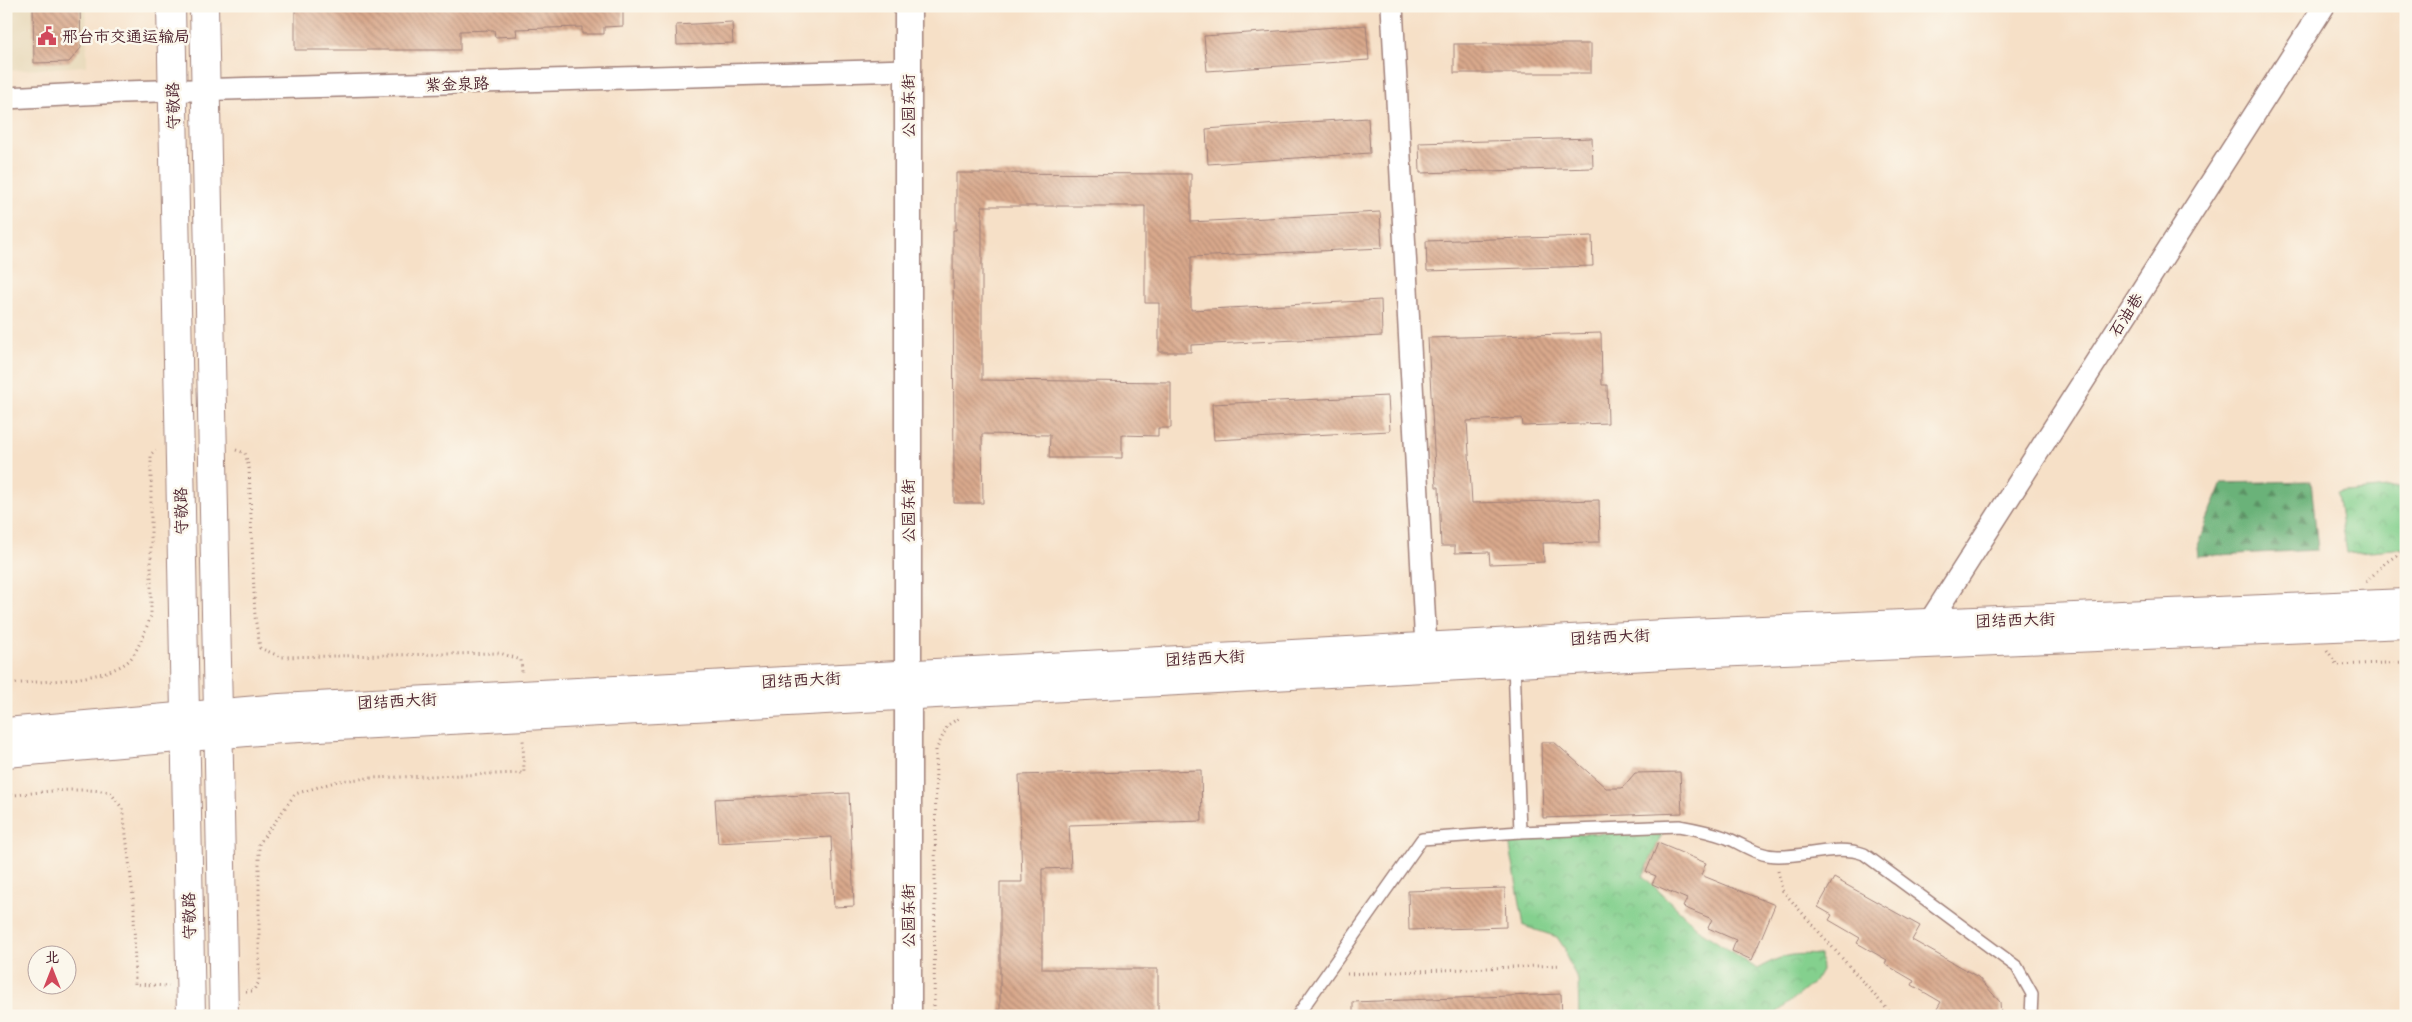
<svg xmlns="http://www.w3.org/2000/svg" width="2412" height="1022" viewBox="0 0 2412 1022" font-family="Sriracha,'LXGW WenKai TC',sans-serif">
<defs>
<pattern id="forest-firs" width="22" height="20" patternUnits="userSpaceOnUse" patternTransform="scale(1.25)"><rect width="22" height="20" fill="#6bb279"/><path d="M5 1l3.5 6h-7zM16 11l3.5 6h-7z" fill="#5a9063"/></pattern>
<pattern id="park-crowns" width="20" height="18" patternUnits="userSpaceOnUse" patternTransform="scale(1.25)"><rect width="20" height="18" fill="#84d08e"/><path d="M2 6a3 3 0 1 1 6 0M12 15a3 3 0 1 1 6 0" fill="none" stroke="#74b27b"/></pattern>
<pattern id="building-back-hatch" width="6" height="6" patternUnits="userSpaceOnUse" patternTransform="scale(1.25)"><rect width="6" height="6" fill="#d9a98c"/><path d="M-1 5l2 2M0 0l6 6M5-1l2 2" fill="none" stroke="#b28973"/></pattern>
</defs>
<rect width="100%" height="100%" fill="#fbf7ec"/>
<filter id="ink" filterUnits="userSpaceOnUse"><feTurbulence type="fractalNoise" baseFrequency=".02" numOctaves="2"/><feDisplacementMap in="SourceGraphic" scale="10" xChannelSelector="R" yChannelSelector="G"/><feConvolveMatrix kernelMatrix="1 2 1 2 8 2 1 2 1" color-interpolation-filters="sRGB"/></filter>
<filter id="wash" filterUnits="userSpaceOnUse"><feTurbulence type="fractalNoise" baseFrequency=".0096" numOctaves="4" result="noise"/><feDisplacementMap in="SourceGraphic" scale="20" xChannelSelector="R" yChannelSelector="G"/><feGaussianBlur stdDeviation="1.12" result="paint"/><feColorMatrix in="noise" values="0 0 0 0 0 0 0 0 0 0 0 0 0 0 0 0 0 1.4 0 .05"/><feComposite in="paint" operator="in"/></filter>
<g filter="url(#wash)">
<rect width="100%" height="100%" fill="#f6e0c7"/>
<path fill="#e8d9ba" d="M6 6H86L87 66 6 71Z"/>
<path fill="url(#forest-firs)" stroke="#5a6852" d="M2311 481 2318 550 2197 556 2196 548 2222 483Z"/>
<g fill="url(#park-crowns)" stroke="#67785c">
<path d="M2406 486V548L2346 553 2337 493Z"/>
<path d="M1663 832 1643 876 1702 932 1757 969C1782 955 1792 953 1820 955L1821 971 1815 981 1773 1016H1579L1578 980 1566 956 1565 949 1557 937 1524 926 1508 835Z"/>
</g>
<g id="blocks">
<g fill="url(#building-back-hatch)">
<path d="M33 6H80L81 48 69 62 34 63Z"/>
<path d="M295 6H623V26L604 27V34H582V27L516 29 517 36 495 37 494 30 460 31V50H295Z"/>
<path d="M732 22 733 43 677 45 676 25Z"/>
<path d="M1366 25 1369 60 1207 71 1204 36Z"/>
<rect x="1454" y="44" width="137" height="29"/>
<path d="M1368 118 1370 153 1208 164 1206 129Z"/>
<path d="M1592 138 1593 168 1420 173 1419 143Z"/>
<path d="M956 173 1191 174V222L1380 212 1382 248 1191 257V310L1381 300 1382 336 1191 345V352H1159V303H1145V206H982V380L1171 382V428H1158V436L1122 435V458H1049L1050 435 982 434 983 503H954L953 230H956Z"/>
<path d="M1592 236 1593 266 1427 271 1426 241Z"/>
<path d="M1601 333 1602 385H1607L1608 423 1523 426 1522 418 1467 421 1472 503 1599 500 1600 542 1543 543 1544 562 1490 564 1489 552 1455 553V546H1441L1439 487H1436L1428 338Z"/>
<path d="M1388 396 1390 431 1214 440 1212 404Z"/>
<path d="M1541 742H1554L1606 788H1622L1635 773 1680 772 1682 813 1543 818Z"/>
<path d="M1201 770 1202 821 1069 825 1071 868 1042 869V969H1158V1016H1000V882H1022L1019 775Z"/>
<path d="M849 793 854 906 834 907 831 837 718 843 715 799Z"/>
<path d="M1658 843 1706 863 1701 875 1775 905 1752 960 1732 951 1736 940 1708 928 1712 919 1683 907 1687 899 1652 884 1656 876 1646 872Z"/>
<path d="M1834 878 1920 926 1912 940 1978 977 2000 1002 2001 1016H1933L1941 1002 1912 985 1914 981 1885 964 1887 960 1857 943 1860 938 1829 920 1832 915 1818 907Z"/>
<path d="M1505 888 1506 927 1409 930 1408 891Z"/>
<path d="M1561 994 1562 1016H1353V1002Z"/>
</g>
</g>
</g>
<g filter="url(#ink)">
<use href="#blocks" fill-opacity="0" stroke="#a08079" stroke-width="1"/>
<g fill="none" stroke-linecap="round" stroke-linejoin="round">
<g stroke="#a08079" stroke-width="14">
<g id="service">
<path d="M1514 663 1520 832"/>
<path d="M1297 1016 1422 839 1520 832 1679 826C1696 829 1711 832 1727 838 1744 845 1758 856 1777 856 1805 857 1838 844 1864 854L2017 967 2032 994 2031 1016"/>
</g>
</g>
<g stroke="#a08079" stroke-width="24">
<g id="minor">
<path d="M1392 6 1426 647"/>
<path d="M6 98 123 92 908 70"/>
<path d="M1928 624 2324 6"/>
</g>
</g>
<g stroke="#a08079" stroke-width="29">
<path id="tertiary" d="M908 6V1016"/>
</g>
<g stroke="#a08079" stroke-width="30">
<g id="secondary">
<path d="M171 6 191 1016"/>
<path d="M204 6 224 1016"/>
</g>
</g>
<g stroke="#a08079" stroke-width="30">
<g id="primary">
<path d="M6 732 280 708 1665 634 2406 603"/>
<path d="M6 753 281 729 1666 655 2406 624"/>
</g>
</g>
<g stroke="#a08079" stroke-width="3" stroke-dasharray="1 4" stroke-linecap="butt">
<path d="M236 450 245 453 249 468 255 617 260 648 281 657 500 653 521 660 522 672"/>
<path d="M2366 582 2385 563 2406 549"/>
<path d="M2327 650 2337 665 2406 662"/>
<path d="M6 684C40 681 97 682 126 663 136 657 146 628 151 616V454L156 450"/>
<path d="M6 796C41 792 75 787 110 792L122 808 125 826 134 905 135 984 169 986"/>
<path d="M1778 871 1782 890 1893 1016"/>
<path d="M1347 974 1561 965"/>
<path d="M246 991H253L259 982V844L295 794 338 781 369 778 524 773 523 738"/>
<path d="M934 1016 936 750 948 725 959 718"/>
</g>
<use href="#service" stroke="#fff" stroke-width="11"/>
<use href="#minor" stroke="#fff" stroke-width="21"/>
<use href="#tertiary" stroke="#fff" stroke-width="26"/>
<use href="#secondary" stroke="#fff" stroke-width="28"/>
<use href="#primary" stroke="#fff" stroke-width="28"/>
</g>
</g>
<defs>
<g id="civic-bare" transform="scale(1.5)"><path d="M-.6-6.5H3V-4.5H.6V-3L4-1V1h2V6H-6V1h2V-1L-.6-3ZM-1.2 2.5V6h2.4V2.5Z" fill="#d1495b" stroke="#fbf7ec" stroke-width="2.5" paint-order="stroke"/></g>
</defs>
<g fill-rule="evenodd">
<use href="#civic-bare" x="47" y="36"/>
</g>
<g text-anchor="middle" dominant-baseline="central" stroke-width="5" stroke-linejoin="round" paint-order="stroke">
<g font-size="16" fill="#4a1f2b" stroke="#fbf7ec" text-anchor="start">
<text x="62" y="36">邢台市交通运输局</text>
</g>
<g font-size="16" fill="#4a1f2b" stroke="#fbf7ec">
<text transform="translate(457 84) rotate(-2)">紫金泉路</text>
<text transform="translate(173 106) rotate(-91)">守敬路</text>
<text transform="translate(908 106) rotate(-90)">公园东街</text>
<text transform="translate(2126 315) rotate(-57)">石油巷</text>
<text transform="translate(181 511) rotate(-91)">守敬路</text>
<text transform="translate(908 511) rotate(-90)">公园东街</text>
<text transform="translate(2015 620) rotate(-2)">团结西大街</text>
<text transform="translate(1610 637) rotate(-3)">团结西大街</text>
<text transform="translate(1205 658) rotate(-3)">团结西大街</text>
<text transform="translate(801 680) rotate(-3)">团结西大街</text>
<text transform="translate(397 701) rotate(-3)">团结西大街</text>
<text transform="translate(189 916) rotate(-91)">守敬路</text>
<text transform="translate(908 916) rotate(-90)">公园东街</text>
</g>
</g>
<rect width="2412" height="1022" fill="none" stroke="#fbf7ec" stroke-width="25"/>
<g transform="translate(52 970)"><circle r="24" fill="#fbf7ec" stroke="#b4a19f"/>
<path d="M0-4L9 19L0 12L-9 19Z" fill="#d1495b"/>
<text y="-8" font-size="14" font-weight="bold" text-anchor="middle" fill="#4a1f2b">北</text>
</g>
</svg>
